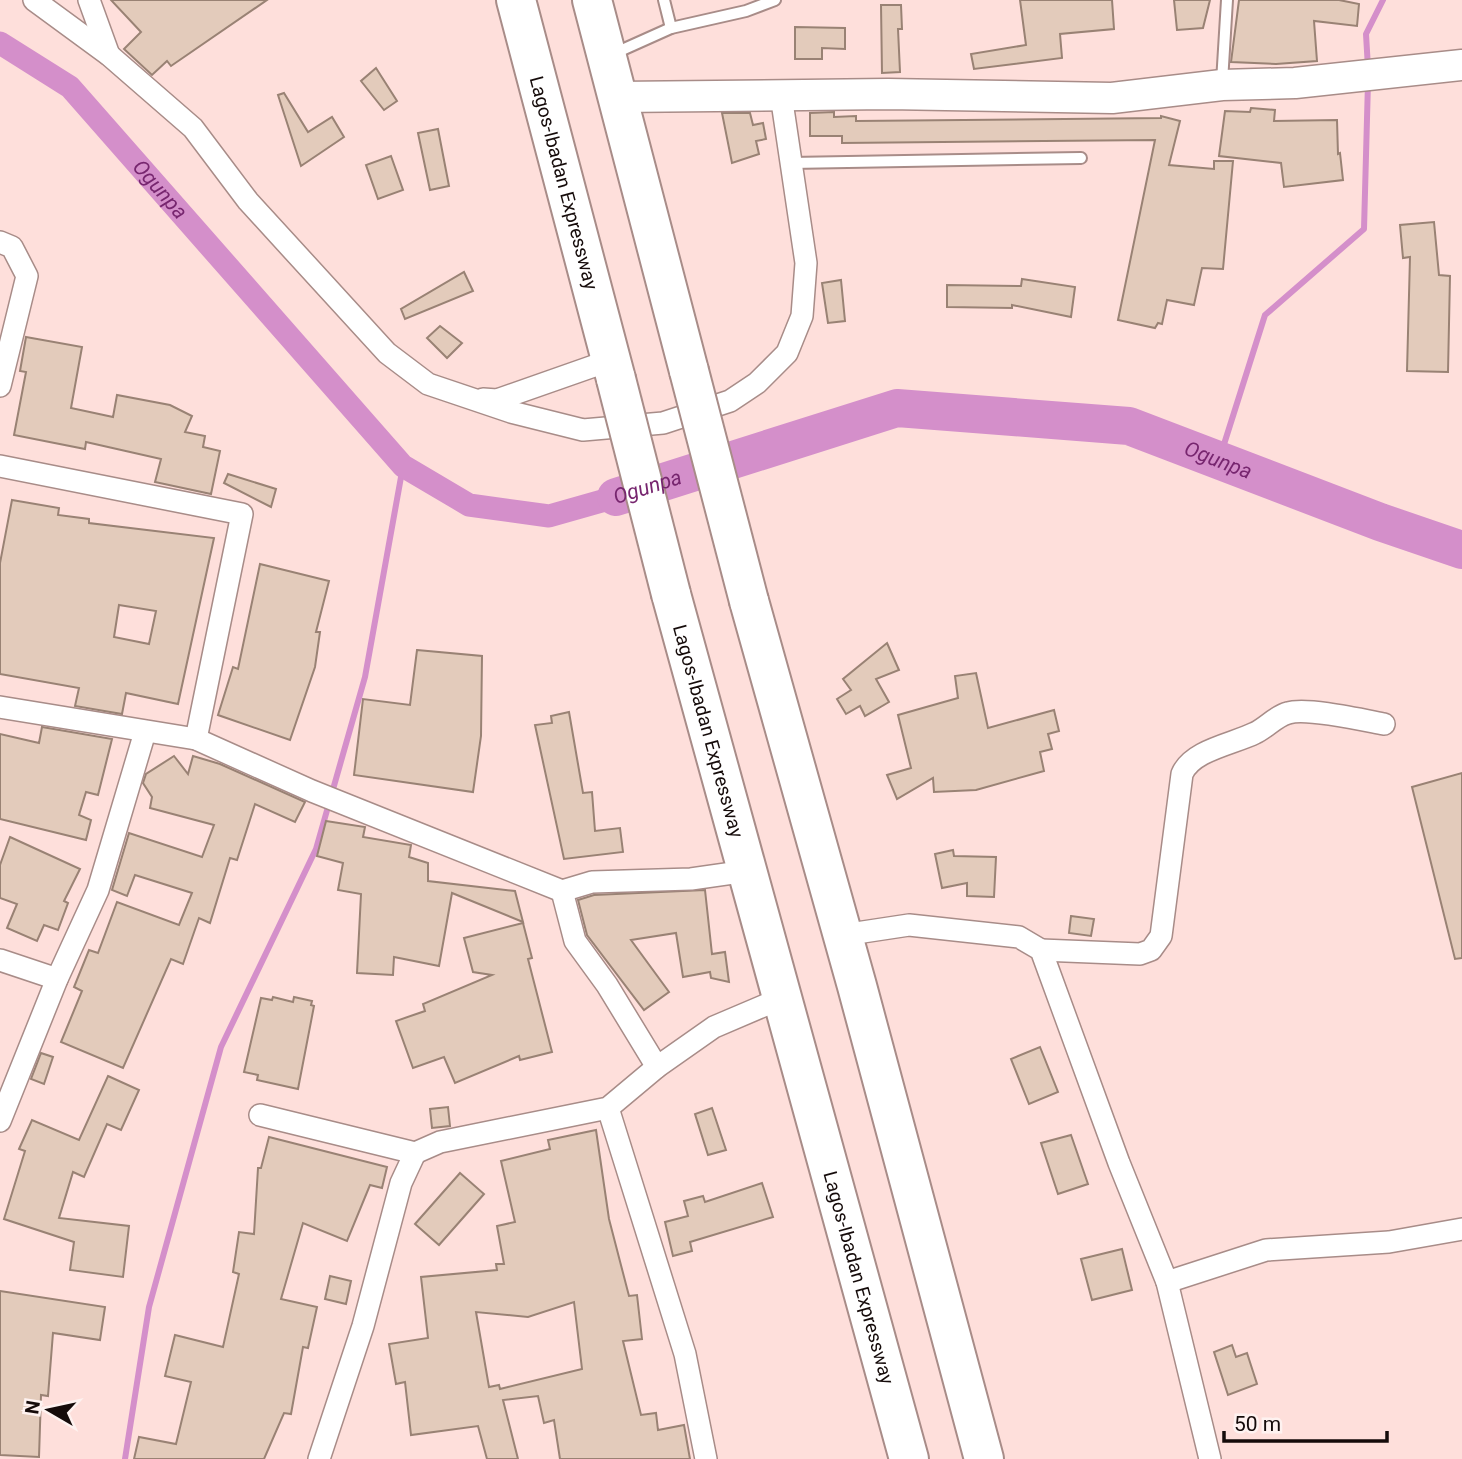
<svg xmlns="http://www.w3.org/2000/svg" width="1462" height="1459" viewBox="0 0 1462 1459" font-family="Roboto,sans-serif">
<rect width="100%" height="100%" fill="#fedfdb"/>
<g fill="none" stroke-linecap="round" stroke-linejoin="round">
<g stroke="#d48fca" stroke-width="6">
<path d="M1368 68 1366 34 1383 0"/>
<path d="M1219 460 1265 315 1364 229 1368 82"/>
<path d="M125 1459 149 1307 221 1047 316 849 365 677 403 466"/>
</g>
<path stroke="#d48fca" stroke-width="23" id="s1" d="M0 43 70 87 403 466 469 505 549 516 616 497"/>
<path stroke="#d48fca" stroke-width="38" id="s2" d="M616 497 897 408 1129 426 1380 522 1462 550"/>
</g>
<g fill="#e3cbbb" stroke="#998274" stroke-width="2" fill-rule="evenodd">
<path d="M111 0H267L171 66 167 61 152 75 124 49 141 32Z"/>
<path d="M1020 0H1112L1114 29 1060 34 1062 58 974 69 971 54 1026 45Z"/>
<path d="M1174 0H1210L1203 28 1177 30Z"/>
<path d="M1239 0H1339L1359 4 1357 26 1314 21 1317 61 1276 64 1231 62Z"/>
<path d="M881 5H901L902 29H898L900 72 882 73Z"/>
<path d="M795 27 845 28V49L822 48V59H795Z"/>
<path d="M376 68 397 101 384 110 361 81Z"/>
<path d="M284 93 308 132 332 117 344 137 301 166 278 95Z"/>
<path d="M1251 108 1275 110 1274 121 1337 120 1338 154 1340 153 1343 180 1284 187 1281 163 1219 156 1225 111 1250 112Z"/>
<path d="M834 112V117L856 116V121L1161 118V116L1180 121 1169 165 1214 169V161H1233L1223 269 1202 268 1194 305 1167 300 1162 324 1158 323 1155 328 1118 320 1155 140 842 143V136H810V113Z"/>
<path d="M722 113H750L753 125 763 123 766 139 756 141 759 154 732 163Z"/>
<path d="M438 129 449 186 430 190 418 133Z"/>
<path d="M391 156 403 190 378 199 366 165Z"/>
<path d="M1434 222 1439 275 1450 276 1448 372 1407 371 1410 257 1403 258 1400 225Z"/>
<path d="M464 272 473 291 405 319 401 309Z"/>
<path d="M1022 279 1075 287 1071 317 1012 305V308L947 307V285L1021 286Z"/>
<path d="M841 280 845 321 828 323 822 283Z"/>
<path d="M440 326 462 343 447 358 427 338Z"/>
<path d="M26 337 82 347 71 408 113 417 117 395 170 405 192 416 185 432 205 436 203 447 220 451 211 494 155 482 161 459 86 442 85 449 14 435 26 372 20 371Z"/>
<path d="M228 474 276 489 271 507 224 483Z"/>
<path d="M12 500 59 508 58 515 89 519V523L214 538 178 704 126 693 122 714 75 706 79 688 0 674V563ZM119 605 156 611 149 644 114 637Z"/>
<path d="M260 564 329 581 316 632H320L315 667 290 740 218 715 233 667 238 669Z"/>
<path d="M887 643 899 670 876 679 889 702 865 716 860 706 846 714 837 699 851 690 843 679Z"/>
<path d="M417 650 482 656 481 736 473 792 354 775 363 699 410 705Z"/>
<path d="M976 673 988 728 1054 710 1059 731 1048 734 1052 749 1040 752 1044 771 976 790 934 792 933 778 897 799 887 775 911 768 898 715 958 698 955 676Z"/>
<path d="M569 712 583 793 592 792 595 831 620 828 623 852 564 859 535 725 552 723 551 716Z"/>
<path d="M42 727 112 739 98 795 86 792 79 815 91 820 86 840 0 819V734L39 743Z"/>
<path d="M174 756 188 774 193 756 220 764 305 802 295 822 255 804 237 860 230 858 210 923 199 918 183 964 171 959 123 1068 61 1042 82 991 74 987 89 950 98 953 117 902 179 925 192 893 135 875 127 896 112 890 129 833 202 857 214 825 150 808 152 797 143 783 146 774Z"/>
<path d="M1462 773V958L1455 959 1412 787Z"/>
<path d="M326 821 365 827 363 837 411 845 409 857 428 863V881L515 891 523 922 452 893 439 966 394 957 393 975 357 973 361 894 338 890 343 863 317 856Z"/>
<path d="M10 837 80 869 64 901 68 903 58 930 44 925 37 941 7 928 17 904 0 898V865Z"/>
<path d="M953 850 954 856 996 857 994 897 967 896V883L942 888 935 854Z"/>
<path d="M705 890 712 954 725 952 729 982 711 978 710 972 683 977 676 933 631 940 669 992 644 1010 587 935 578 900 594 895Z"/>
<path d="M1071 916 1094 919 1091 936 1069 933Z"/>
<path d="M523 923 532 958 528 959 552 1052 520 1060 519 1056 455 1083 444 1057 413 1068 396 1021 425 1011 423 1004 492 975 473 972 464 938Z"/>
<path d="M273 997 293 1002 294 997 312 1001 311 1005 314 1006 298 1089 257 1080 258 1075 244 1072 261 998 272 1000Z"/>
<path d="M1040 1047 1058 1092 1029 1104 1011 1059Z"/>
<path d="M41 1053 53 1057 44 1084 31 1079Z"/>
<path d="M108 1076 139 1090 121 1130 107 1124 84 1177 73 1172 59 1218 129 1226 123 1277 70 1270 74 1242 4 1219 25 1151 19 1149 32 1120 79 1140Z"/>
<path d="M448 1107 450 1126 432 1128 430 1109Z"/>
<path d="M712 1108 726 1150 708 1155 695 1114Z"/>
<path d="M596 1130 609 1219 629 1296 637 1295 642 1339 623 1341 641 1415 656 1413 658 1430 684 1425 690 1459H560L554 1420 544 1423 538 1396 503 1400 518 1459H487L478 1426 411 1435 405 1382 396 1384 389 1344 428 1338 421 1277 497 1270 496 1264H504L497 1226 515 1222 501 1161 550 1149 548 1140ZM574 1302 582 1369 500 1389 499 1385 489 1387 476 1312 528 1317Z"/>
<path d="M1071 1135 1088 1184 1058 1194 1041 1143Z"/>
<path d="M269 1137 387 1167 382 1188 370 1185 347 1241 303 1223 281 1299 317 1307 308 1348 303 1347 291 1414 284 1413 264 1459H134L139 1437 176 1444 191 1382 165 1376 175 1335 223 1347 239 1274 233 1272 239 1232 254 1234 258 1168H261Z"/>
<path d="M460 1173 484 1194 439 1245 415 1224Z"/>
<path d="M762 1183 773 1217 690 1242 692 1251 673 1256 665 1222 688 1216 684 1201 703 1196 705 1202Z"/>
<path d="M1122 1249 1132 1290 1092 1300 1081 1259Z"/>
<path d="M330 1276 351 1281 346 1304 325 1299Z"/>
<path d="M0 1291 105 1307 100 1340 53 1333 48 1396 41 1395 39 1457 0 1455Z"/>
<path d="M1232 1345 1236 1357 1247 1353 1257 1384 1228 1395 1214 1352Z"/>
</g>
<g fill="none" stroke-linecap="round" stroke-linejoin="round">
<g stroke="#a88c88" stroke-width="14">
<g id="lane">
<path d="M664 0 671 28"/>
<path d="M613 54 671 28 746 11 775 0"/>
<path d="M1222 82 1227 0"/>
<path d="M791 163 1081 158"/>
</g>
</g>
<g stroke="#a88c88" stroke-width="24">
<g id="street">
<path d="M34 0 109 55 193 128 248 201 387 353 428 384 511 412 583 430 663 423 730 401 757 383 787 353 802 316 806 263 781 95"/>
<path d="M89 0 109 55"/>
<path d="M0 242 12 247 27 276 0 386"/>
<path d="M483 399 497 400 611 360"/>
<path d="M0 466 242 514 196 739"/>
<path d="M0 707 196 739 312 791 562 891 592 882 691 879 747 871"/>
<path d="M562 891 575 941 607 985 657 1067"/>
<path d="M843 935 909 925 1019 937 1041 950 1119 1163 1167 1282 1210 1459"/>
<path d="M1041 950 1140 954 1151 950 1161 936 1182 774C1192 750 1233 744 1255 733 1266 728 1276 716 1288 713 1306 707 1363 720 1384 724"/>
<path d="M0 960 57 979"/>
<path d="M608 1108 685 1354 706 1459"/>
<path d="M260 1115 415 1153 440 1142 608 1108 657 1067 714 1027 782 998"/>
<path d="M0 1121 57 979 98 890 145 732"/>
<path d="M1167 1282 1266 1250 1389 1242 1462 1229"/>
<path d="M319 1459 363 1326 401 1183 415 1153"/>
</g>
</g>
<g stroke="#a88c88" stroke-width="33">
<path id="secondary" d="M618 97 888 94 1112 98 1222 85 1295 83 1462 65"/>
</g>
<g stroke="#a88c88" stroke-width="42">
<g id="highway">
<path id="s3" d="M516 0 616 379"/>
<path d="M592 0 689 371"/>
<path id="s4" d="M671 594 909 1459"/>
<path d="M749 601 857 986 984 1459"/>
</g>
</g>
<use href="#lane" stroke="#fff" stroke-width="10"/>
<use href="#street" stroke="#fff" stroke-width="21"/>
<use href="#secondary" stroke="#fff" stroke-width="30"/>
<use href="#highway" stroke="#fff" stroke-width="38"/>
<g stroke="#a88c88" stroke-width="42" stroke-linecap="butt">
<g id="highway-bridge">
<path d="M689 371 749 601"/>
<path d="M616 379 671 594"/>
</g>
</g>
<use href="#highway-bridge" stroke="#fff" stroke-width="38"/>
</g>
<g text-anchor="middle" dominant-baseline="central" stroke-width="7" stroke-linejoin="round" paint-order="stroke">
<g font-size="19" fill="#150b0a" stroke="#fef2f0">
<text stroke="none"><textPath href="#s3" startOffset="189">Lagos-Ibadan Expressway</textPath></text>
<text stroke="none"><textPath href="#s4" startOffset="142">Lagos-Ibadan Expressway</textPath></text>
<text stroke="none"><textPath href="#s4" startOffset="709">Lagos-Ibadan Expressway</textPath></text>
</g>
<g font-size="21" font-style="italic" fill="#77266f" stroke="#fef2f0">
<text stroke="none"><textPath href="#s1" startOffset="219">Ogunpa</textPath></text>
<text stroke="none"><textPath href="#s2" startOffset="623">Ogunpa</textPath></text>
<text stroke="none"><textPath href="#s2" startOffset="33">Ogunpa</textPath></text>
</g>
</g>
<g transform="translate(49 1410) rotate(279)" stroke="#fef2f0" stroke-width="5" paint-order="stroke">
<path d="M0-5L12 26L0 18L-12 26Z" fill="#150b0a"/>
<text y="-10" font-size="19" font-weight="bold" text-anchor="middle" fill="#150b0a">N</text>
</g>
<path d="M1224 1431v10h163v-10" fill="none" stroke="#150b0a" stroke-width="3.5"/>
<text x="1234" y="1431" font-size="21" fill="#150b0a" stroke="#fef2f0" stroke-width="5" paint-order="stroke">50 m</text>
</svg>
